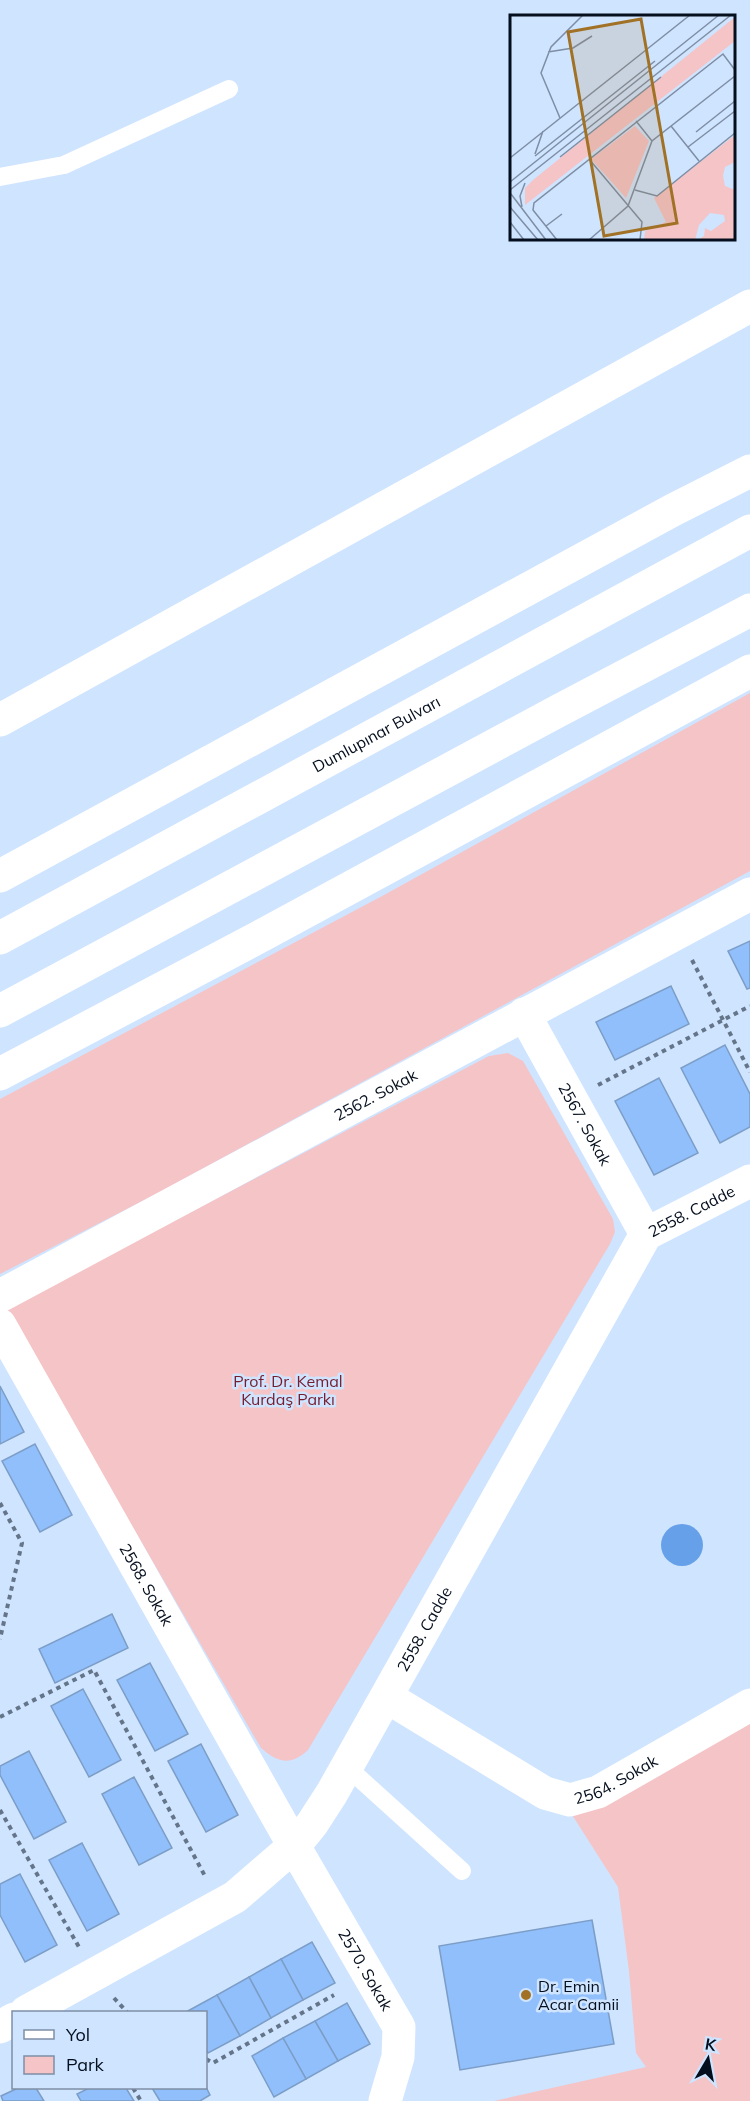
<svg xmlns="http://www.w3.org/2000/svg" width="750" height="2101" viewBox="0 0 750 2101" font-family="Mulish,sans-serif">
<rect width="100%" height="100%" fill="#cfe4ff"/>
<g fill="#f5c4c7">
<path d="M750 693V871L156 1194 0 1274V1099L384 895Z"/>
<path d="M508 1053 523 1061 613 1219 615 1232 610 1244 308 1750C291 1766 278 1763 261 1748L6 1309 489 1056Z"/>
<path d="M750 1716V2101H494L646 2067 636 2053 629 1971 618 1887 569 1810Z"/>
</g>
<circle fill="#65a0e9" cx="682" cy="1545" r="21"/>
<g fill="#90bffb" stroke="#7c9dc6" stroke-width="1.5">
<path d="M750 941V988L747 989 728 951Z"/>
<path d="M671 986 689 1024 615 1060 596 1022Z"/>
<path d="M725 1045 750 1094V1127L720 1143 681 1068Z"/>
<path d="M659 1078 698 1153 654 1175 615 1101Z"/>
<path d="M0 1386 24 1432 0 1444Z"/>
<path d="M35 1444 72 1515 40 1532 2 1461Z"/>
<path d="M112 1614 128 1648 55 1683 39 1649Z"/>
<path d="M150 1663 188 1734 155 1751 117 1680Z"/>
<path d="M83 1689 121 1760 89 1777 51 1706Z"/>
<path d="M201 1744 238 1815 206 1832 168 1761Z"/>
<path d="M29 1751 66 1822 34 1839 0 1775V1766Z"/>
<path d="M134 1777 172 1848 139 1865 102 1794Z"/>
<path d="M82 1843 119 1914 87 1931 49 1860Z"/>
<path d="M20 1874 57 1945 25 1962 0 1915V1884Z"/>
<path d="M592 1920 614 2044 460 2070 439 1946Z"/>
<path d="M312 1942 335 1983 303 2000 281 1959Z"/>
<path d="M281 1959 303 2000 271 2018 249 1977Z"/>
<path d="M249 1977 271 2018 240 2036 217 1995Z"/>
<path d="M217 1995 240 2036 208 2053 206 2049V2012H186Z"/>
<path d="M347 2003 370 2044 338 2061 315 2021Z"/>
<path d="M315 2021 338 2061 306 2079 283 2038Z"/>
<path d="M283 2038 306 2079 274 2097 252 2056Z"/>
<path d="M206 2087 210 2095 200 2101H160L152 2088Z"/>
<path d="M18 2088H36L44 2101H3L1 2096Z"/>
<path d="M89 2088H126L134 2101H81L77 2094Z"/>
</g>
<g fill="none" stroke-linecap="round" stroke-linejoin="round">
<g stroke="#657589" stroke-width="4" stroke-dasharray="4.5 4.5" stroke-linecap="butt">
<path d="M692 960 750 1072"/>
<path d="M598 1085 750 1006"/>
<path d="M0 1503 22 1543 0 1639"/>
<path d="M0 1717 94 1670 206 1878"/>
<path d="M0 1810 79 1947"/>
<path d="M114 1998 127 2012"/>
<path d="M206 2059 213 2063 334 1995"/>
<path d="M133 2088 141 2101"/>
</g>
<g stroke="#fff" stroke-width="18">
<path d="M0 177 64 165 229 89"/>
<path d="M347 1767 462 1871"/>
</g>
<g stroke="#fff" stroke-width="33">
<path d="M0 720 750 306"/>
<path id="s1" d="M524 1014 646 1234"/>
<path id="s2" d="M0 1296 750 894"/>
<path id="s3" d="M0 1325 294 1846 399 2027 398 2057 385 2101"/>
<path id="s4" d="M387 1697 545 1793 570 1800 598 1792 750 1705"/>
<path id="s5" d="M26 2012 235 1897 294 1846 312 1824 332 1793 646 1234 750 1181"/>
<path d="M0 2027 14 2019"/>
</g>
<g stroke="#fff" stroke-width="33">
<path d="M0 876 673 510 750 471"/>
<path id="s6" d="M0 938 750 531"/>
<path d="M0 1011 558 711 750 610"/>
<path d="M0 1074 259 937 750 671"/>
</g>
</g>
<circle fill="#a17225" stroke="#cfe4ff" stroke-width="2" cx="526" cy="1995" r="6"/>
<g text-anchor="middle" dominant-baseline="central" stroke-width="5" stroke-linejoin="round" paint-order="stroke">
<g font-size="16" fill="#040e1d" stroke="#cfe4ff">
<text stroke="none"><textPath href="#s6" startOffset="428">Dumlupınar Bulvarı</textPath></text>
<text stroke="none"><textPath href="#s2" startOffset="426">2562. Sokak</textPath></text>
<text stroke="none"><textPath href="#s1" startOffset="126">2567. Sokak</textPath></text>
<text stroke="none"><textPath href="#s5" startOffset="1074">2558. Cadde</textPath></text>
<text stroke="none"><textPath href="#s3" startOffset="298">2568. Sokak</textPath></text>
<text stroke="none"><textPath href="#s5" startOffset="570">2558. Cadde</textPath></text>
<text stroke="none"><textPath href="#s4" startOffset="261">2564. Sokak</textPath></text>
<text stroke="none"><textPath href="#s3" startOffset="741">2570. Sokak</textPath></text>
</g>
<g font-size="16" fill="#761c2d" stroke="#cfe4ff">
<text x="288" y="1381">Prof. Dr. Kemal<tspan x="288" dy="18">Kurdaş Parkı</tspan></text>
</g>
<g font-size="16" fill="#040e1d" stroke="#cfe4ff" text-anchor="start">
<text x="538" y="1986">Dr. Emin<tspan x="538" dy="18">Acar Camii</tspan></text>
</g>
</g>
<g transform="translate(510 15)">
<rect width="225" height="225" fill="#cfe4ff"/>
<path d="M225 2V26L15 190V173L23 165ZM125 111 139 126 116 183 81 144ZM225 120V147L215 152 213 161 215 171 225 175V225H188L194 221 195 213 201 216 215 206 214 200 200 198 189 210 185 225H134L135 216 156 207 144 183Z" fill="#f5c4c7"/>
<path fill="none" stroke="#7e8ea5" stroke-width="1.5" d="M38 37 63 33 82 21M50 103 31 58 41 32 73 0M126 106 142 126M161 111 189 146M186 117 225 86M178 132 225 96M25 139 33 116M25 141 145 46M50 142 151 62M0 143 180 0M79 144 132 207 130 225M0 167 209 0M0 175 221 0M125 175 147 181 225 118M1 179 36 225M0 192 28 225M12 192 10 181 15 168M0 207 14 225M36 211 52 199M47 225 23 195 24 188 213 39 225 55M79 225 118 191 142 126 225 61"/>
<path fill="#a17225" fill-opacity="0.15" stroke="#a17225" stroke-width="3" d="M131 4 167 208 94 221 58 17Z"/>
<rect width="225" height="225" fill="none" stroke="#040e1d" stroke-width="3"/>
</g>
<rect x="12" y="2011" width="195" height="78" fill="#cfe4ff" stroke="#7e8ea5" stroke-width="1.5"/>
<rect x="24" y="2030" width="30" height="9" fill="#ffffff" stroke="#7e8ea5" stroke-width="1.5"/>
<text x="66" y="2041" font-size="18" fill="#040e1d">Yol</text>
<rect x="24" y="2056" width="30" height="18" fill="#f5c4c7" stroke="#7e8ea5" stroke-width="1.5"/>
<text x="66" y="2071" font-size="18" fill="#040e1d">Park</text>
<g transform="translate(708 2059) rotate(10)" stroke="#cfe4ff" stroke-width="4.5" paint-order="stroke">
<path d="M0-4.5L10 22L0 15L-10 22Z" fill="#040e1d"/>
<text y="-9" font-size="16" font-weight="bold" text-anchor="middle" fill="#040e1d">K</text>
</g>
</svg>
